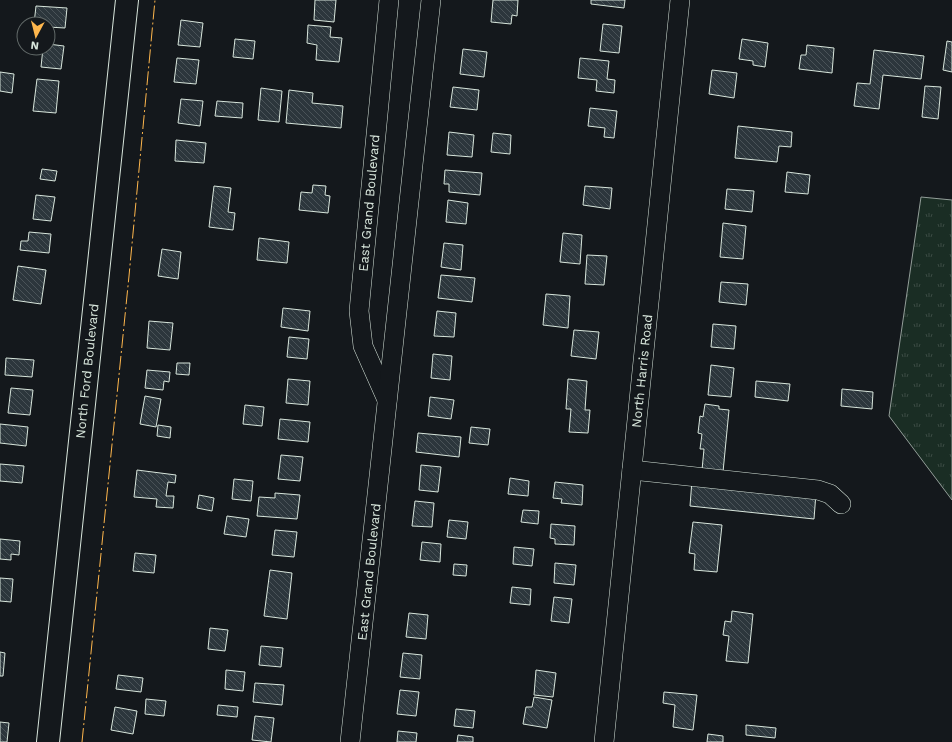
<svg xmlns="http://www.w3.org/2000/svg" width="952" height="742" viewBox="0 0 952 742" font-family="'Work Sans',sans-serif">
<defs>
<pattern id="grass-tufts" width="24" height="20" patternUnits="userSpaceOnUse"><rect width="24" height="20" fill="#1a2d24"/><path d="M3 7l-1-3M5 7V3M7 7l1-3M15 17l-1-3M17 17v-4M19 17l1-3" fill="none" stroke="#3b4b43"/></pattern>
<pattern id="building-back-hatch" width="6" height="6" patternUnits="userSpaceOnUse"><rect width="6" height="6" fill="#2c363c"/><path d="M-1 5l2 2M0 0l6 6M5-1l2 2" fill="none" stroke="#4a5358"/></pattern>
</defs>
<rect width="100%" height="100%" fill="#14181c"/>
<path fill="url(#grass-tufts)" stroke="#939e99" d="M921 197 952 200V500L889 416Z"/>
<g fill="url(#building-back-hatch)" stroke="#d8e6dc">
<path d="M315 0H336L334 22 314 20Z"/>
<path d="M493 0H518L517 16 512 15 511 24 491 22Z"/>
<path d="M591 0H625L624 8 591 4Z"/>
<path d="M36 6 67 8 65 28 48 27V24H34Z"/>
<path d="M181 20 203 23 200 47 178 45Z"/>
<path d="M603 24 622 26 619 53 600 51Z"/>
<path d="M308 25 331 27 330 37 342 38 339 62 316 60 317 45 307 43Z"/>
<path d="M235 39 255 41 253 59 233 57Z"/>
<path d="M742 39 768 43 765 67 753 65V61L739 59Z"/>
<path d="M947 41 952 42V72L943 70Z"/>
<path d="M48 44 64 46 61 69 41 67 43 48H48Z"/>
<path d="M807 45 834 48 832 73 799 69 801 55H806Z"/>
<path d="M463 49 487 52 484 77 460 74Z"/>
<path d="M874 50 924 56 921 79 883 75 879 109 854 106 857 83 870 84Z"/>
<path d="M177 58 199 60 196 84 174 82Z"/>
<path d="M580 58 609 61 607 79 615 80 614 93 596 91 597 80 578 78Z"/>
<path d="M712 70 737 73 734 98 709 94Z"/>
<path d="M0 72 14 74 12 93 0 91Z"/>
<path d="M37 79 59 81 56 113 33 111Z"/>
<path d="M925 86 941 87 938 119 922 117Z"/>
<path d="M453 87 479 90 477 110 450 107Z"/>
<path d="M261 88 282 91 279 122 258 120Z"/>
<path d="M289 90 313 93 312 103 343 106 341 128 286 123Z"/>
<path d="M181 99 203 101 200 126 178 123Z"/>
<path d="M217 101 243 103 242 118 215 116Z"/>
<path d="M590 108 617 111 614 138 604 137 605 128 588 126Z"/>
<path d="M738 126 792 132 791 147 779 146 777 162 735 158Z"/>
<path d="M449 132 474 135 472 157 447 155Z"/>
<path d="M493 133 511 135 510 154 491 152Z"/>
<path d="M176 140 206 143 204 163 175 161Z"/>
<path d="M42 169 57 171 55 181 40 179Z"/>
<path d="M445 170 482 173 480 195 449 192V184H444Z"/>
<path d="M787 172 810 175 808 194 785 192Z"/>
<path d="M313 185 326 186 325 195 330 196 328 213 299 210 301 192 312 193Z"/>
<path d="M214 186 231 188 228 212 235 213 233 230 209 227Z"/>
<path d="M585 186 612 188 610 209 583 205Z"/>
<path d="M727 189 754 191 752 212 725 209Z"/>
<path d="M36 195 55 197 51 221 33 219Z"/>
<path d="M448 200 468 203 466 224 446 222Z"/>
<path d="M723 223 746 226 743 259 720 257Z"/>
<path d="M29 232 51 234 49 253 20 250 21 241H28Z"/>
<path d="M563 233 582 235 580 264 560 262Z"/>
<path d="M259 238 289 242 287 263 257 260Z"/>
<path d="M444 243 463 245 461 270 441 267Z"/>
<path d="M162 249 181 252 178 279 158 276Z"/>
<path d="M587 255 607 256 604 285 585 284Z"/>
<path d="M18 266 46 270 41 304 13 300Z"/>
<path d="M441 275 475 278 472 302 438 298Z"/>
<path d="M721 282 748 284 746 305 719 302Z"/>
<path d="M546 294 570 296 568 328 543 325Z"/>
<path d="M283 308 310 311 308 331 281 327Z"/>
<path d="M437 311 456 313 454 337 434 336Z"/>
<path d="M149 321 173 323 170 350 147 348Z"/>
<path d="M713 324 736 326 734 349 711 347Z"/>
<path d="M574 330 599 332 596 359 571 356Z"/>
<path d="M289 337 309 339 307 359 287 357Z"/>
<path d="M433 354 452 356 450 380 431 378Z"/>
<path d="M6 358 34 360 32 377 5 375Z"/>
<path d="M177 363H190L189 375 176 374Z"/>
<path d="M711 365 734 368 731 397 708 395Z"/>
<path d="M147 370 170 372 169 382 164 381 163 390 145 388Z"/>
<path d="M288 379 310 381 308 405 286 403Z"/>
<path d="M568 379 587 381 585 410H590L588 433 569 432 571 409H566Z"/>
<path d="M756 381 790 384 788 401 755 397Z"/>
<path d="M11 388 33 390 30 415 8 413Z"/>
<path d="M842 389 873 392 872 409 841 406Z"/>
<path d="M145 396 161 399 156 427 140 424Z"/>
<path d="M430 397 454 400 451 419 428 416Z"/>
<path d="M705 404 719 406V409L729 410 723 472 702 470 704 449H700L702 434 698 433 700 416 703 417Z"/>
<path d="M245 405 264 407 262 426 243 424Z"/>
<path d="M280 419 310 422 308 442 278 439Z"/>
<path d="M0 424 28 427 26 446 0 443Z"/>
<path d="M158 425 171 427 170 438 157 436Z"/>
<path d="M471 427 490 429 488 445 469 443Z"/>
<path d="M418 433 461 437 459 457 416 452Z"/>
<path d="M281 455 303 457 300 481 278 479Z"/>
<path d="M0 464 24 466 22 483 0 481Z"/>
<path d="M421 465 441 467 438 492 419 490Z"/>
<path d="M137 470 176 475 175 483 168 482 166 496H174L173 508 156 507 157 499 134 497Z"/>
<path d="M510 478 529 481 528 496 508 494Z"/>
<path d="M234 479 253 481 251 501 232 499Z"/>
<path d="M692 480 816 493 814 519 690 506Z"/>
<path d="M555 482 583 485 582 505 561 503 562 499 553 498Z"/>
<path d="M275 493 300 495 297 519 257 516 259 497 275 498Z"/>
<path d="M199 495 214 498 212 511 197 508Z"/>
<path d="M415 501 434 503 432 527 412 526Z"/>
<path d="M523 510 539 511 538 524 521 522Z"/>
<path d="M227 516 249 519 246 537 224 534Z"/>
<path d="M449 520 468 522 466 539 447 537Z"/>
<path d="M693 522 722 525 717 572 694 570 695 554 689 553Z"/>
<path d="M551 524 575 526 574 545 555 544V539L550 538Z"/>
<path d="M275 530 297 532 294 557 272 555Z"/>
<path d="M0 539 20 541 19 555 11 554V560L0 559Z"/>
<path d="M422 542 441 544 440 562 420 560Z"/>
<path d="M514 547 534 549 532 566 513 564Z"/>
<path d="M135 553 156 555 154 573 133 571Z"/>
<path d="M555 563 576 565 574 585 554 583Z"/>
<path d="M454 564 467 565 466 576 453 575Z"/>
<path d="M270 570 292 573 287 619 264 616Z"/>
<path d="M0 578 13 579 11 602 0 601Z"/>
<path d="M512 587 531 589 530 605 510 603Z"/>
<path d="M554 597 572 599 569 623 551 621Z"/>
<path d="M732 611 753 614 748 663 726 661 729 636 723 635 725 621 731 622Z"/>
<path d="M409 613 428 615 426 639 406 637Z"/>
<path d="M210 628 228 630 225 651 208 649Z"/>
<path d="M261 646 283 648 281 667 259 665Z"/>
<path d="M0 652 5 653 3 676H0Z"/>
<path d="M403 653 422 655 420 679 400 677Z"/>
<path d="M226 670 245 672 243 691 225 689Z"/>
<path d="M536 670 556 673 553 697 534 695Z"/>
<path d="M118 675 143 678 141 692 116 689Z"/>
<path d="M255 683 284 685 282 705 253 702Z"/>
<path d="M400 690 419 692 416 716 397 714Z"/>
<path d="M664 692 697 695 693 730 673 727 675 705 663 703Z"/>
<path d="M534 697 552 700 547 728 523 724 526 707H532Z"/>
<path d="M146 699 166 701 164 716 145 714Z"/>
<path d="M218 705 238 707 237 717 217 715Z"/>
<path d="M115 707 137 711 133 734 111 730Z"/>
<path d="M456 709 475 711 473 728 454 726Z"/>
<path d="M255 716 274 718 271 742 252 740Z"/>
<path d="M0 722 9 723 7 742H0Z"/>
<path d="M746 725 776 728 775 738 746 735Z"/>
<path d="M398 731 417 733 416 742H397Z"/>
<path d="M708 734 723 736V742H707Z"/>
<path d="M458 735 473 737V742H457Z"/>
</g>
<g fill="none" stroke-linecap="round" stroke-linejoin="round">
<g stroke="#d8e6dc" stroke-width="20">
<g id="minor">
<path d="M387 400 363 346 359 311 389 0"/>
<path d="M632 470 818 490 830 494 841 504"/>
<path d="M350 742 431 0"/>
<path d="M604 742 680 0"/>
</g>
</g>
<g stroke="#d8e6dc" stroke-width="24">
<path id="major" d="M48 742 127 0"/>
</g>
<use href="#minor" stroke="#14181c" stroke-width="19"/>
<use href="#major" stroke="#14181c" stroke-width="22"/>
<path stroke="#ffb74d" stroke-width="1" stroke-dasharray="14 3 2 3" stroke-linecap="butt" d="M82 742 129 276 155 0"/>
</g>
<g text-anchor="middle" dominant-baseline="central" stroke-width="3" stroke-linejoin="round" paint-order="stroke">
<g font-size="13" fill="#d8e6dc" stroke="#14181c">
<text transform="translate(369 203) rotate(-85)">East Grand Boulevard</text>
<text transform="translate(87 371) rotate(-84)">North Ford Boulevard</text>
<text transform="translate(642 371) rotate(-84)">North Harris Road</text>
<text transform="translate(369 572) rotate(-84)">East Grand Boulevard</text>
</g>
</g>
<g transform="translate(36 36) rotate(187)"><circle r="19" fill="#14181c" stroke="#626a69"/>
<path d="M0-3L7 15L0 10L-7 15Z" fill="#ffb74d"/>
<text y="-6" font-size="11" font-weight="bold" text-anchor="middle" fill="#d8e6dc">N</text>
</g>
</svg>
